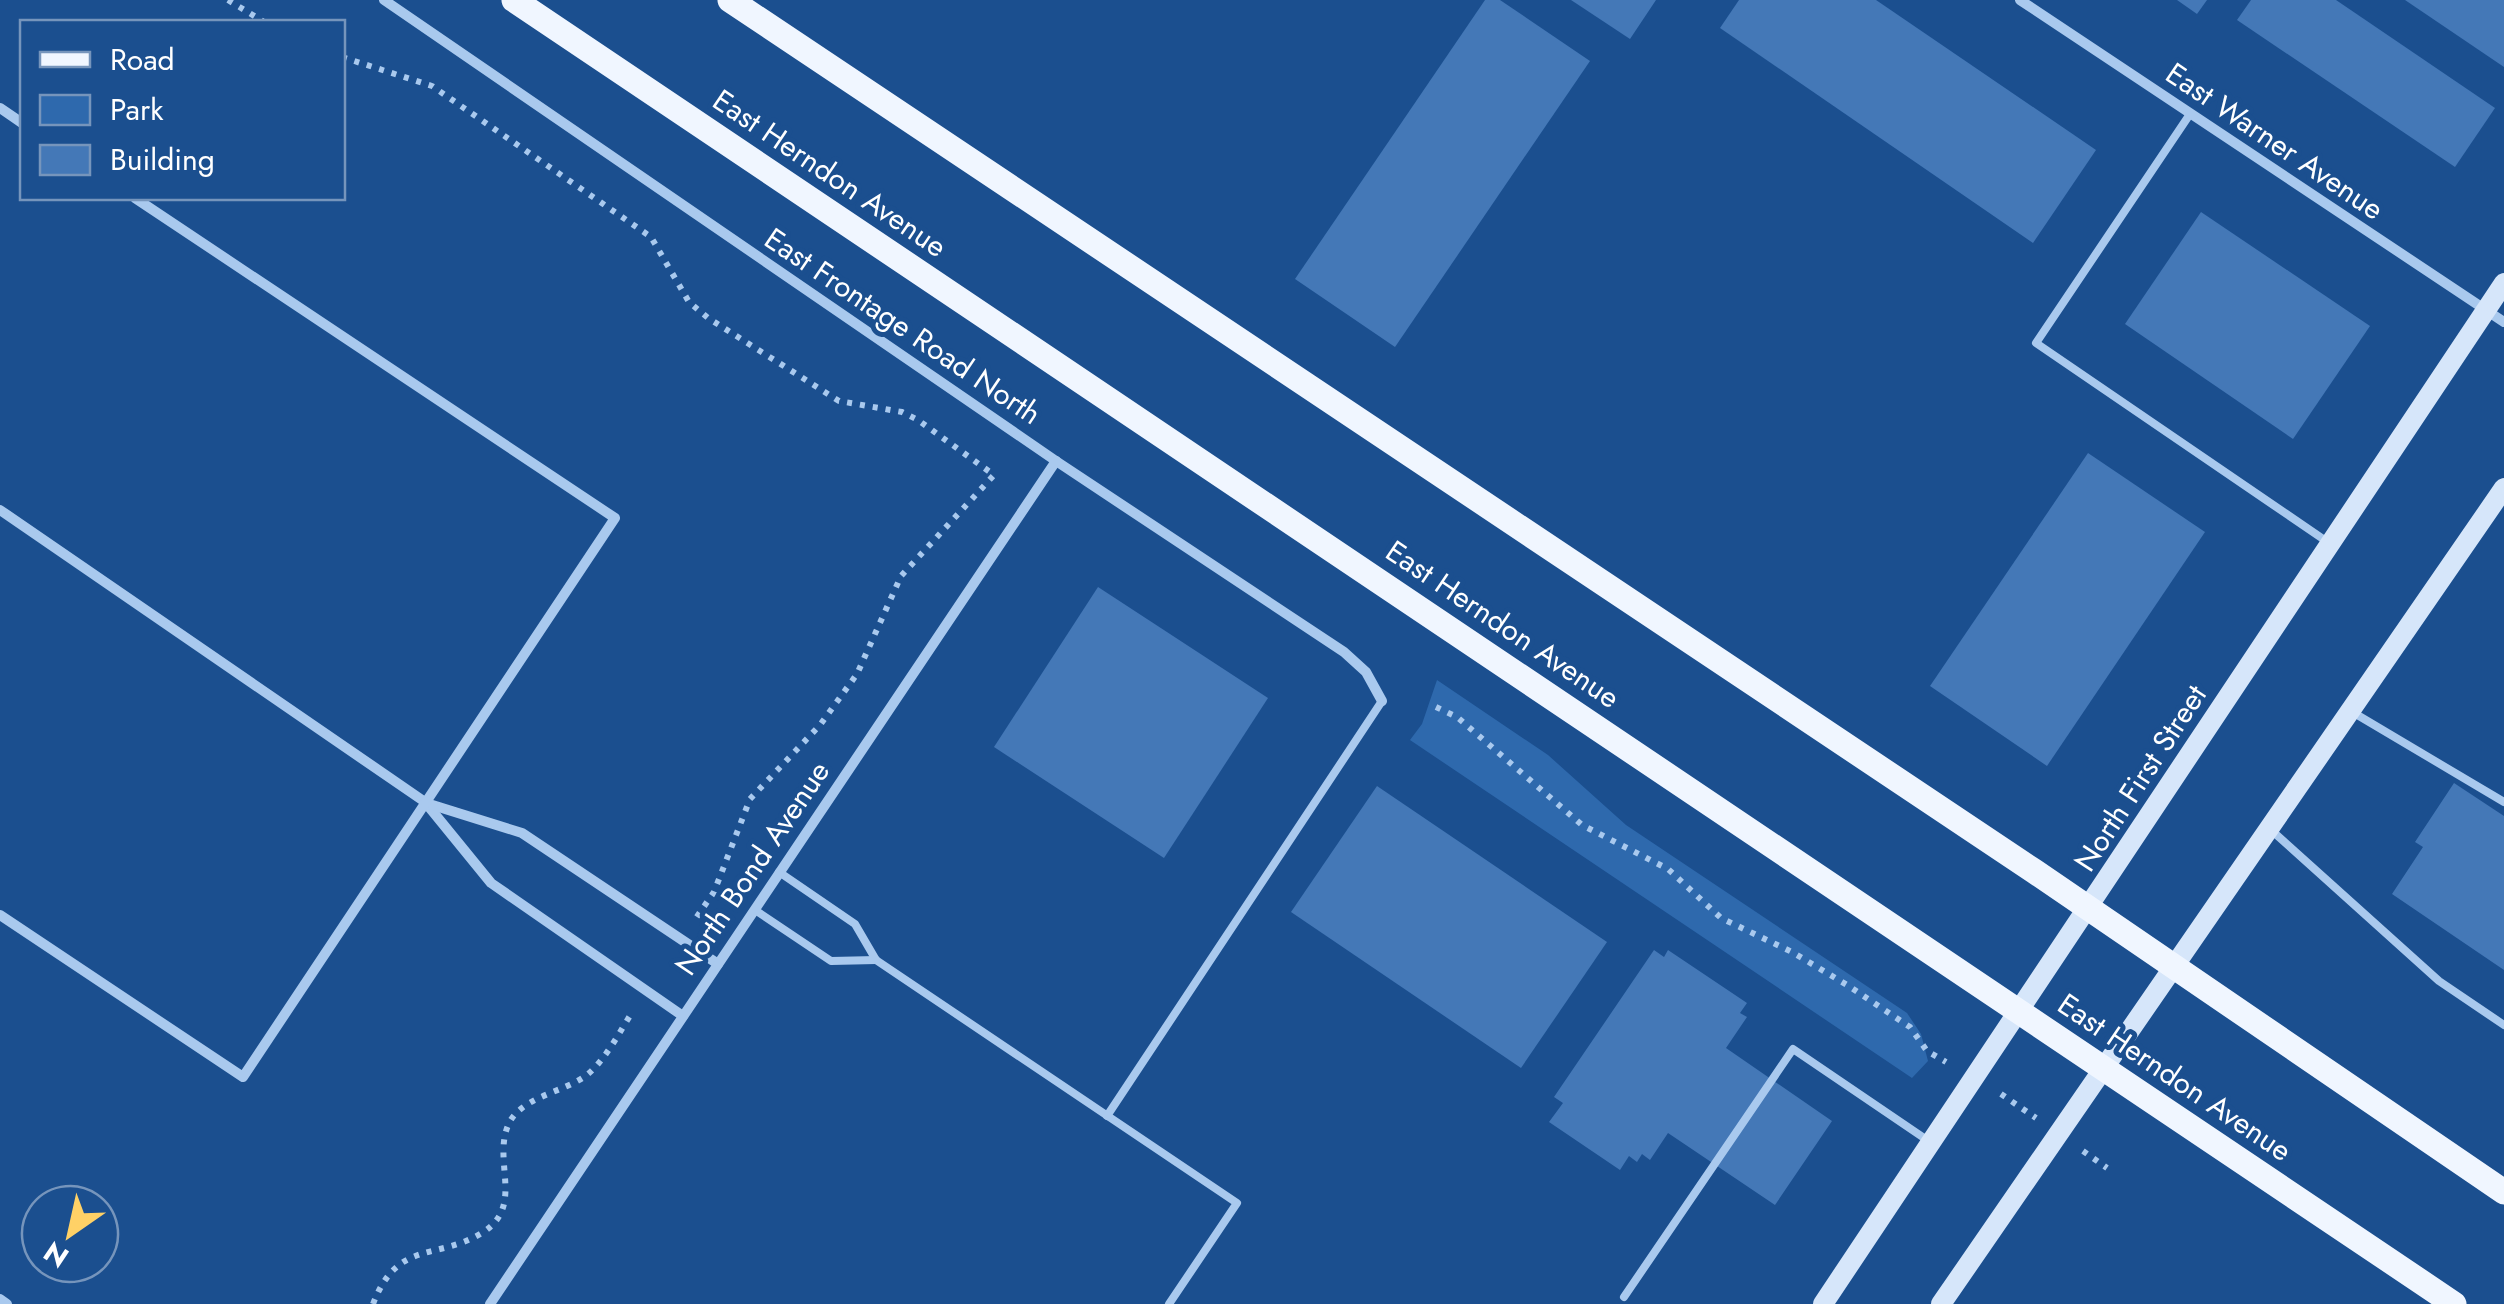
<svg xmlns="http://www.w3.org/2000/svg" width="2504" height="1304" viewBox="0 0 2504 1304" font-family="Jost,sans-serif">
<rect width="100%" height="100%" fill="#1b4f8f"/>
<path fill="#2e69ad" d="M1437 680 1548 755 1626 825 1907 1013 1921 1034 1928 1061 1912 1078 1410 740 1422 724Z"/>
<g fill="#4478b7">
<path d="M1485 0H1500L1590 61 1395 347 1295 279Z"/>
<path d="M1571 0H1656L1630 39Z"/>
<path d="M1739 0H1876L2096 150 2033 243 1720 28Z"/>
<path d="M2177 0H2207L2197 14Z"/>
<path d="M2251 0H2336L2495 108 2455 167 2237 20Z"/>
<path d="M2405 0H2504V67Z"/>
<path d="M2201 212 2370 326 2293 439 2125 324Z"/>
<path d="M2088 453 2205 532 2047 766 1930 686Z"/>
<path d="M1098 587 1268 698 1164 858 994 747Z"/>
<path d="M2454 783 2504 816V970L2392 894 2423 847 2415 842Z"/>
<path d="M1377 786 1607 942 1521 1068 1291 912Z"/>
<path d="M1654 950 1664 957 1668 950 1747 1003 1740 1013 1747 1017 1726 1048 1832 1121 1775 1205 1668 1133 1650 1160 1642 1154 1637 1162 1629 1156 1620 1170 1549 1122 1563 1103 1554 1097Z"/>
</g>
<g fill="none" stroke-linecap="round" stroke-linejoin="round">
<g stroke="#a9c9ee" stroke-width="6" stroke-dasharray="5 8" stroke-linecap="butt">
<path d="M228 0 264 22"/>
<path d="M342 57 432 86 651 237 689 302 708 318 839 401 902 412 918 420 994 475 901 576 857 674 820 725 750 799 714 892 696 918"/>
<path d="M1436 707 1457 717 1582 825 1668 869 1721 918 1792 952 1847 985 1910 1027 1927 1051 1946 1062"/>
<path d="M2001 1094 2036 1118"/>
<path d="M2083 1151 2107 1168"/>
<path d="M373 1304C398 1239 435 1261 482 1233 524 1207 494 1165 507 1128 518 1096 565 1093 588 1074 606 1059 620 1031 633 1011"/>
</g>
<g stroke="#a9c9ee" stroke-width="8">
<path d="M2190 114 2036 343 2329 543"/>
<path d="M2354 713 2504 802"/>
<path d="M2270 829 2439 981 2504 1025"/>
<path d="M779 872 855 924 876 960 1237 1203 1169 1304"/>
<path d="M755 910 831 961 876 960"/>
<path d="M1107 1116 1382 701"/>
<path d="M1624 1297 1793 1049 1930 1142"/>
</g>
<g stroke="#a9c9ee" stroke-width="10">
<path d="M384 0 1056 461 1344 652 1366 672 1382 701"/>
<path d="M2020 0 2504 322"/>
<path d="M0 108 22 123"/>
<path d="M0 510 425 802 491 883 683 1016"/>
<path d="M426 803 522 833 718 964"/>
<path d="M0 915 243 1077 615 518 135 198"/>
<path d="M0 1299 7 1304"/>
<path d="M490 1304 1056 461"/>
</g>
<g stroke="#d6e6fa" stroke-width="20">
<path d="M1823 1304 2504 283"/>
<path d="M1941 1304 2504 488"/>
</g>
<g stroke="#f0f6ff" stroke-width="25">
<path d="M514 0 2454 1304"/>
<path d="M730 0 2034 871 2504 1192"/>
</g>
</g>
<g text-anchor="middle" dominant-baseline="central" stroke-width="10" stroke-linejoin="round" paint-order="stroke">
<g font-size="30" fill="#fff" stroke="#1b4f8f">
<text transform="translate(2275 141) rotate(34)">East Warner Avenue</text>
<text transform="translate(830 173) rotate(34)">East Herndon Avenue</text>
<text transform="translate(903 326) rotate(34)">East Frontage Road North</text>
<text transform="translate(1503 624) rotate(34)">East Herndon Avenue</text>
<text transform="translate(2140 778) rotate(-57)">North First Street</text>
<text transform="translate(752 868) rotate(-56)">North Bond Avenue</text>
<text transform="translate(2175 1077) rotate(34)">East Herndon Avenue</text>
</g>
</g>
<rect x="20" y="20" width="325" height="180" fill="#1b4f8f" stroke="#7695bc" stroke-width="2.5"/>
<rect x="40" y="52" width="50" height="15" fill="#f0f6ff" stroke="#7695bc" stroke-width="2.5"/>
<text x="110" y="70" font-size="30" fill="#ffffff">Road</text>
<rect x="40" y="95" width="50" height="30" fill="#2e69ad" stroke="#7695bc" stroke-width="2.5"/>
<text x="110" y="120" font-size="30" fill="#ffffff">Park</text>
<rect x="40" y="145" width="50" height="30" fill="#4478b7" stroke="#7695bc" stroke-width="2.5"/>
<text x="110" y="170" font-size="30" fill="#ffffff">Building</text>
<g transform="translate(70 1234) rotate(214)"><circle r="48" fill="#1b4f8f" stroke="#7695bc" stroke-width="2.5"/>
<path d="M0-8L18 38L0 25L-18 38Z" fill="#ffd166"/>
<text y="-15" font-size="28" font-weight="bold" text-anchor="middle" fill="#ffffff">N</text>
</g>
</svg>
